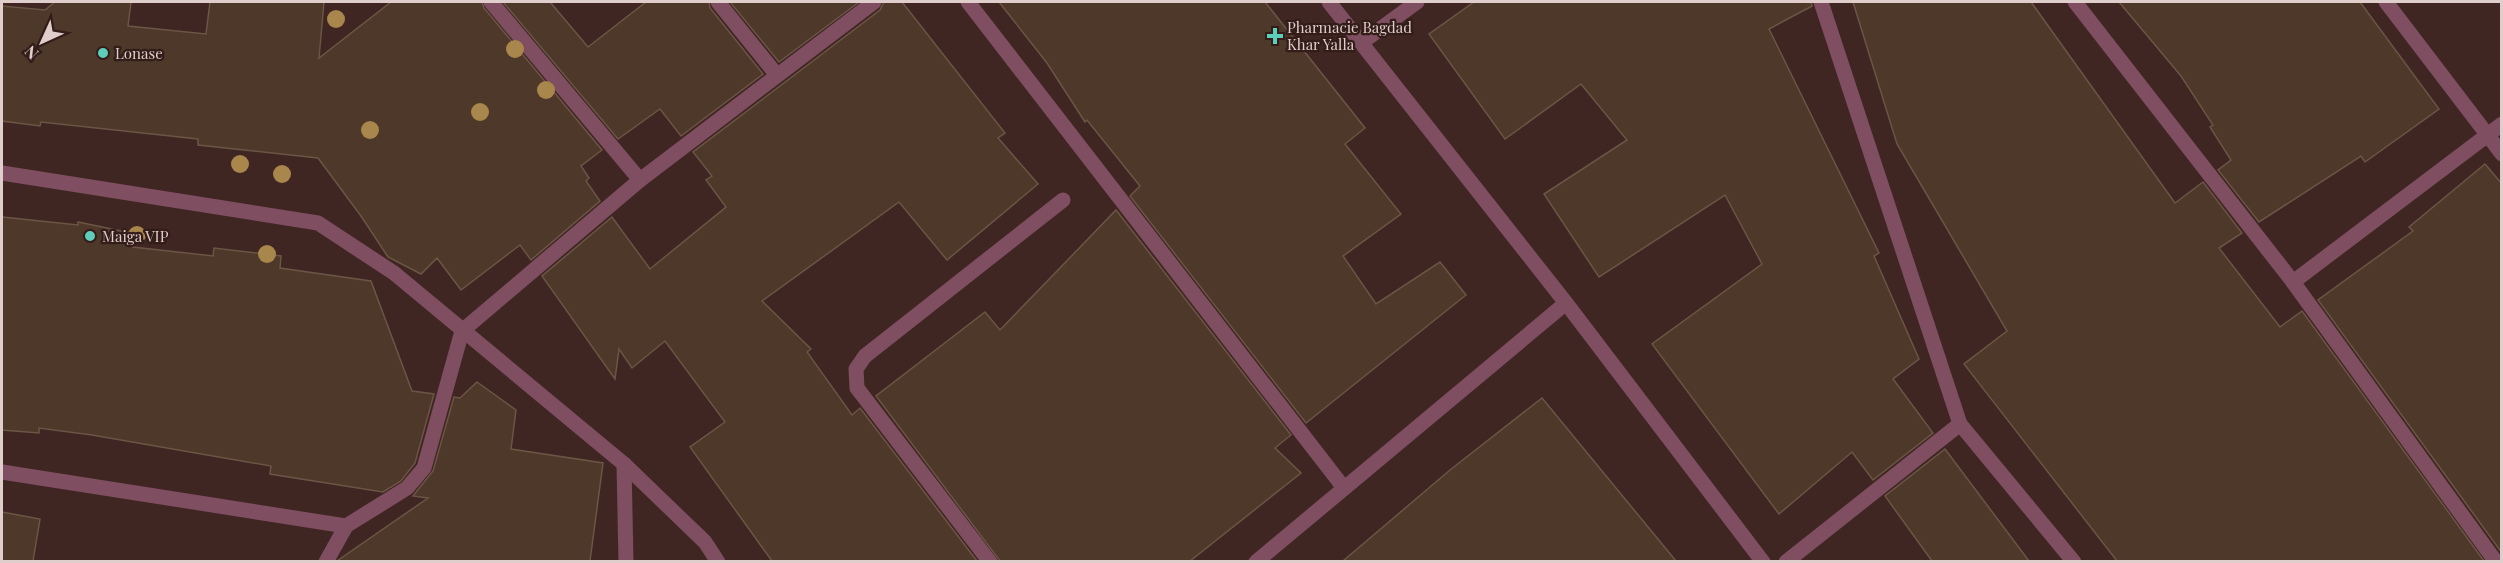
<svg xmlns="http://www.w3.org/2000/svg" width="2503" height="563" viewBox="0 0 2503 563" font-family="'Playfair Display',serif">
<rect width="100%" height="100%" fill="#3f2623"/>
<g fill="#4d3829" stroke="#6c5545" stroke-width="1.5">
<path d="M55 2H131L128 26 206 34 210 2H324L319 58 391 2H482L484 8 602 150 581 166 589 178 586 181 600 201 531 260 520 245 461 290 437 258 421 274 388 257 361 216 318 158 198 145V139L41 122 40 126 2 121V6L45 10Z"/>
<path d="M503 2H550L588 47 646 2H709L710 8 763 74 681 136 660 109 618 139Z"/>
<path d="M730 2H859L779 62Z"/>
<path d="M884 2H902L1005 133 998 138 1038 184 947 260 899 202 762 301 811 349 807 352 852 415 860 408 977 561H772L690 447 725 422 665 341 632 368 619 349 615 379 542 276 612 217 650 269 726 207 706 180 712 176 693 152 880 10Z"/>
<path d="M999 2H1265L1365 128 1345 144 1401 214 1343 256 1376 304 1440 262 1466 295 1306 423 1130 196 1140 186 1087 120 1085 122 1047 63Z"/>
<path d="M1474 2H1811L1812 6 1769 29 1879 253 1874 256 1919 359 1893 379 1933 433 1873 480 1852 452 1779 514 1652 344 1762 264 1725 195 1599 277 1544 194 1627 140 1581 84 1505 139 1429 34Z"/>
<path d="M1853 2H2031L2175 203 2203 182 2242 233 2219 248 2280 327 2302 311 2484 561H2117L1964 364 2007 331 1897 144Z"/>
<path d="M2119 2H2360L2439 109 2365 162 2361 156 2259 222 2218 170 2231 160 2210 127 2213 125 2181 76Z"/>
<path d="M2485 164 2502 184V553L2318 300 2413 231 2409 227Z"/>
<path d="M1116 210 1291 435 1275 448 1301 473 1190 561H1000L876 396 985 312 1000 330Z"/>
<path d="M2 217 78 225V222L136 234 133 247 213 256 214 248 281 256 280 268 371 281 412 391 434 394 415 463 401 481 383 492 270 474 271 466 92 435 39 428V433L2 430Z"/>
<path d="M477 382 516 410 511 449 603 463 590 561H337L428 498 413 496 433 471 454 397 460 398Z"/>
<path d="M1542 398 1676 561H1343L1450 470Z"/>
<path d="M1945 449 2029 561H1932L1885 496Z"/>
<path d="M2 512 40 519 33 561H2Z"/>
</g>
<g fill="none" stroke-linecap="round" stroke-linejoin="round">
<g stroke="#7f4e61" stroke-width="15">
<path d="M491 2 640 180"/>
<path d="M718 2 776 74"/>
<path d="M968 2 1344 488"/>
<path d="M1329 2 1566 303 1763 562"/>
<path d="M2075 2 2293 282 2496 562"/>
<path d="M2386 2 2502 154"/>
<path d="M1361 43 1417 2"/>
<path d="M2 173 318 223 394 273 624 464 705 542 718 562"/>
<path d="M2293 282 2502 124"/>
<path d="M1960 424 2074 562"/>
<path d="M624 464 626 562"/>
<path d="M2 472 346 526"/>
<path d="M326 562 346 526 407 488 424 468 462 331 640 180 874 2"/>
<path d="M990 562 857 388 856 369 865 356 1063 200"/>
<path d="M1256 562 1566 303"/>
<path d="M1786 562 1960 424 1821 2"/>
</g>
</g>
<g fill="#a8864c">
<circle cx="336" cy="19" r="9"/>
<circle cx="515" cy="49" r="9"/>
<circle cx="546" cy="90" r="9"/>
<circle cx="480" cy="112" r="9"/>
<circle cx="370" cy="130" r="9"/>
<circle cx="240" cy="164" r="9"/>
<circle cx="282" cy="174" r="9"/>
<circle cx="137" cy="235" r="9"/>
<circle cx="267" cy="254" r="9"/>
</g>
<g fill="#5dceb9" stroke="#341c19" stroke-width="2">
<path d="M1272 27h6v6h6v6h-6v6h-6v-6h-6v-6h6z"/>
<circle cx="103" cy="53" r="6"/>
<circle cx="90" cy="236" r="6"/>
</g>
<g text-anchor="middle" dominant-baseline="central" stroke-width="4.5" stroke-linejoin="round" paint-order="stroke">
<g font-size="15" fill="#dfcecc" stroke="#341c19" text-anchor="start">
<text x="1287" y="27">Pharmacie Bagdad<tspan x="1287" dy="17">Khar Yalla</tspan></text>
<text x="115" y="53">Lonase</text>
<text x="102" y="236">Maiga VIP</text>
</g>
</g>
<rect width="2503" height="563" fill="none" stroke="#dfcecc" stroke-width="6"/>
<g transform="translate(42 42) rotate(225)" stroke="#341c19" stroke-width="4.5" paint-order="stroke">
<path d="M0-4.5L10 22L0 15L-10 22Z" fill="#dfcecc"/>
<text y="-9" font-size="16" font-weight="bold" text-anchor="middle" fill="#dfcecc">N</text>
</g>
</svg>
